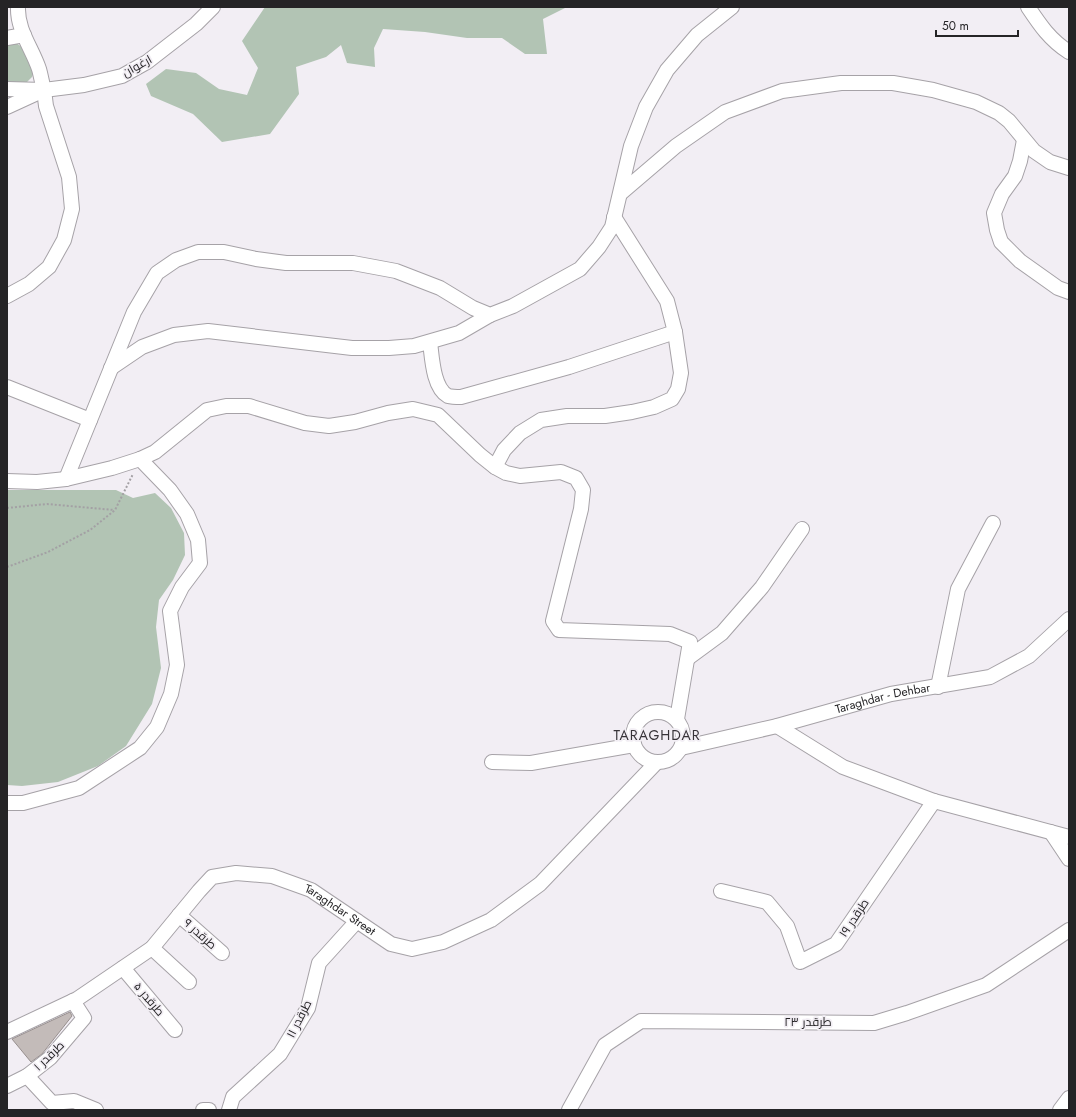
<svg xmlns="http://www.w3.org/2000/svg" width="1076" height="1117" viewBox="0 0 1076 1117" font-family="Jost,Cairo,sans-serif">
<rect width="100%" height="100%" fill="#f2eef4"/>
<g fill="#b2c4b4">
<path d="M265 7H567L543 19 547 54H525L502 38H467L425 32 383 29 374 48 375 67 347 63 341 45 326 57 296 67 299 94 270 134 222 142 193 114 151 96 146 84 166 69 196 73 219 89 247 95 258 68 242 41Z"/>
<path d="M16 43 22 47 34 71 32 77 25 84 7 83V45Z"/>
<path d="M7 490H116L133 498 155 493 171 508 184 533 185 555 173 580 159 600 156 627 161 668 152 704 126 746 98 766 58 782 22 786 7 785Z"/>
</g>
<path fill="#c3bbb9" stroke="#978f8e" d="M70 1012 72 1016 42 1054 31 1062 12 1039Z"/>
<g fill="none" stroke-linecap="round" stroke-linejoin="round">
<g stroke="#a6a2a7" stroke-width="16">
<g id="minor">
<path d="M18 7C17 30 32 48 39 69 41 76 42 83 44 90"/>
<path d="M1028 7C1040 25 1050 40 1069 52"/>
<path d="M7 38 24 35"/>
<path d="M7 89 44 90 46 106 69 177 72 209 64 240 49 267 29 284 7 296"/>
<path d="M7 107 44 90 84 85 122 76 147 62 196 24 213 7"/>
<path d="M1024 140 1020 161 1015 176 1002 194 994 213 997 230 1001 242 1020 261 1058 288 1069 292"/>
<path d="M621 193 676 146 725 112 782 91 841 83H893L933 90 976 102 999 113 1009 121 1034 151 1050 162 1069 168"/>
<path d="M430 342C432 357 433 388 448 396 452 397 457 397 461 397L569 367 675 332"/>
<path d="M111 368 142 347 174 335 208 331 352 348H389L414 346 459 333 490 315"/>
<path d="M7 387 90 420"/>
<path d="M495 467 504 450 520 433 541 420 567 416H605L632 412 654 407 672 399 678 389 681 373 675 332 667 301 614 217"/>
<path d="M66 479 134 312 157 273 176 260 198 252H224L256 259 286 263H353L396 271 440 288 473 308 490 315 513 306 580 269 599 247 612 227 631 146 646 107 667 70 697 35 732 7"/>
<path d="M7 481 37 482 66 479 112 468 140 459 155 452 207 410 226 406H249L305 423 329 426 355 422 388 413 413 409 438 415 480 455 495 467 506 473 520 476 561 472 576 478 583 490 581 509 553 621 559 630 670 634 690 642 677 719"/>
<path d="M688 658 722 633 762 587 802 529"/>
<path d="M938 687 958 589 993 523"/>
<circle cx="658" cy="737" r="25"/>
<path d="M777 726 843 767 934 801 1069 837"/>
<path id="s1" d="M681 748 777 726 891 694 990 677 1029 656 1069 619"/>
<path d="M492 762 531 763 634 745"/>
<path d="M7 803H23L79 788 140 748 157 727 171 694 177 665 170 611 182 587 200 563 198 540 187 514 170 490 140 459"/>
<path d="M1051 832 1069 859"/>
<path d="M721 891 767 902 787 926 800 962 836 944 934 801"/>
<path d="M179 915 222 953"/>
<path d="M152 948 189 982"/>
<path d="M123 968 175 1030"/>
<path id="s2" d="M7 1032 77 999 152 948 199 891 212 877 236 873 272 876 311 890 391 944 412 949 443 942 491 920 540 884 657 762"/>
<path d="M27 1076 52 1103 74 1101 96 1110"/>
<path d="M7 1086 27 1076 50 1058 84 1018 73 1001"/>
<path d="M203 1110H209"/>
<path d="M229 1110 233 1097 280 1054 308 1008 319 963 357 921"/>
<path d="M569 1110 605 1045 641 1021 874 1023 907 1013 986 985 1069 930"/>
<path d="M1060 1110 1069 1098"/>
</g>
</g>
<g stroke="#a3a0a4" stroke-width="2" stroke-dasharray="2 2" stroke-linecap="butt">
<path d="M7 508 47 504 114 510"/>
<path d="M7 567 48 552 90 530 115 510 133 474"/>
</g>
<use href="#minor" stroke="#fff" stroke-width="14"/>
</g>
<g text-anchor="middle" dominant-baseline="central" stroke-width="3.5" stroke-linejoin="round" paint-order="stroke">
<g font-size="12" fill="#252426" stroke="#f2eef4">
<text transform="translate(137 66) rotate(-29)">ارغوان</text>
<text stroke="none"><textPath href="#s1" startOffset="208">Taraghdar - Dehbar</textPath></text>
<text stroke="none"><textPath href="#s2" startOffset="398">Taraghdar Street</textPath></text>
<text transform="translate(854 918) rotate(-56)">طرقدر ۱۹</text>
<text transform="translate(200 934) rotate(42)">طرقدر ۹</text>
<text transform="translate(149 999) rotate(50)">طرقدر ۵</text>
<text transform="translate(299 1019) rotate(-63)">طرقدر ۱۱</text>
<text x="808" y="1022">طرقدر ۲۳</text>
<text transform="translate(49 1056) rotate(-44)">طرقدر ۱</text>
</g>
<g font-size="14" letter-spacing="1" fill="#373338" stroke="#f2eef4">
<text x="657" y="735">TARAGHDAR</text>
</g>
</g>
<rect width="1076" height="1117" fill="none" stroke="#252426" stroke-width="16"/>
<path d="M936 30v6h82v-6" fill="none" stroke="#252426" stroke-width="2"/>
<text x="942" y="30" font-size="12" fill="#252426" stroke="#f2eef4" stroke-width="3" paint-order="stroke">50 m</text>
</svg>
